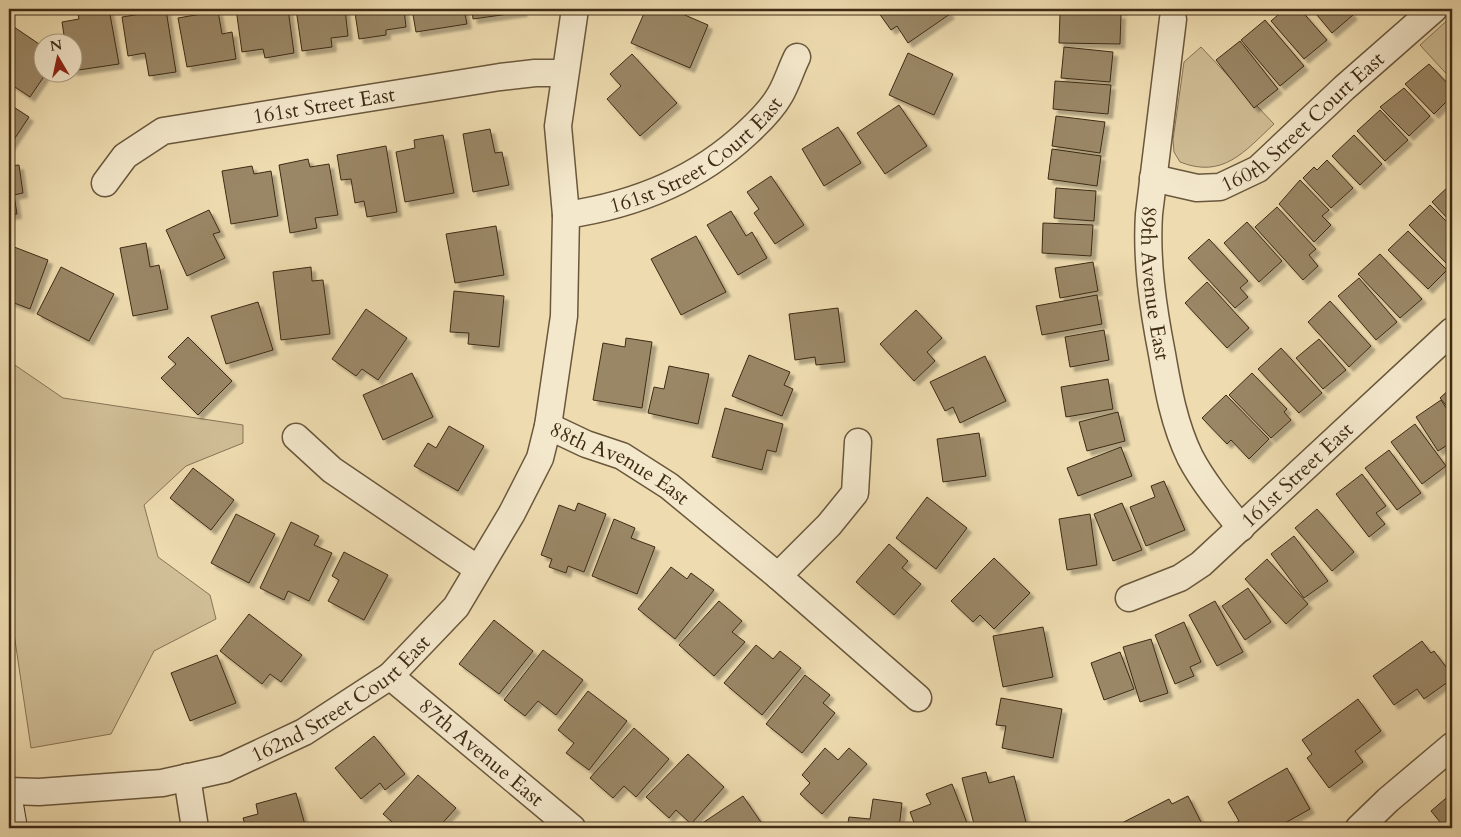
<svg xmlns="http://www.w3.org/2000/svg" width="1461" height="837" viewBox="0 0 1461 837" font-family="Cardo,serif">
<defs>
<filter id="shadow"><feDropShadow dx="4.5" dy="4.5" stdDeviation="1" flood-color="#0004"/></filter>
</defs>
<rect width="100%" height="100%" fill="#eedcb0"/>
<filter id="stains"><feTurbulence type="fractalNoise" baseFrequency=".004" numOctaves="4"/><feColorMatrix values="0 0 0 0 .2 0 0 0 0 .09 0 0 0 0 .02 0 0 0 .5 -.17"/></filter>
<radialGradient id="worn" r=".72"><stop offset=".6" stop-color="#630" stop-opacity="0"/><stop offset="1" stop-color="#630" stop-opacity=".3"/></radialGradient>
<g fill="#d0be96" stroke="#877456">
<path d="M1452 16V80L1420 45Z"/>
<path d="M1201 47 1274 124C1244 152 1223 179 1180 162L1174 152 1173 140 1184 62Z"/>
<path d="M9 361 63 398 243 425V443L186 466 144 505 158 557 210 595 216 619 154 651 111 734 31 748 9 600Z"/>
</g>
<g fill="#9a8766" stroke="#3e2b15" filter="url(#shadow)">
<path d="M77 9H109L119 64 72 71V42H65L62 22 79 19Z"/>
<path d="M236 9H288L294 53 265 58 263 49 242 52Z"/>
<path d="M296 9H345L348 36 331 38 332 47 302 51Z"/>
<path d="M362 9H404L406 27 386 30V35L359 39 355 13 363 12Z"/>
<path d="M412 9H464L467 24 416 32Z"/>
<path d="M472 9H522L523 12 473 19Z"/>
<path d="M646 9H671L708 25 690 68 631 43Z"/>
<path d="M876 9H946L950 14 908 43 897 26 891 30Z"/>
<path d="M1063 9H1124V10L1063 11Z"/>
<path d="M1285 9H1300L1327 40 1304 59 1271 21Z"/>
<path d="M1312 9H1348L1353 15 1332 33Z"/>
<path d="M166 10 176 72 149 76 145 53 128 56 122 17Z"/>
<path d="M218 11 222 34 232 32 236 59 187 67 178 18Z"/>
<path d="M1060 13 1121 14 1120 44 1059 43Z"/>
<path d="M1265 20 1304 66 1280 86 1241 40Z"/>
<path d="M14 27 42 46V72H47L30 97 9 83V34Z"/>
<path d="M1240 41 1278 89 1254 108 1216 60Z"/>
<path d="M1064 47 1113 52 1110 82 1061 78Z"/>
<path d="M908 53 953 74 934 115 889 95Z"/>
<path d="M632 54 677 103 640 136 607 99 621 86 610 74Z"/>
<path d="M1429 64 1452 88V96L1434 114 1405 84Z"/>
<path d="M1055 81 1111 85 1108 114 1053 109Z"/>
<path d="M1404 88 1430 116 1409 136 1380 107Z"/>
<path d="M9 104 29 117 9 147Z"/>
<path d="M899 105 927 146 885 174 857 133Z"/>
<path d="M1380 110 1408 140 1385 161 1357 131Z"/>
<path d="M1056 116 1105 122 1100 153 1052 146Z"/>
<path d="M838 127 861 163 824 186 802 149Z"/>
<path d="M490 129 495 153 502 152 509 185 473 192 463 134Z"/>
<path d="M443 135 454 193 405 202 396 152 415 148 414 140Z"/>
<path d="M1354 135 1382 164 1360 185 1332 156Z"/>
<path d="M386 146 397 212 367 217 364 201 355 203 351 179 341 180 337 155Z"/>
<path d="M1052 149 1101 156 1097 186 1048 179Z"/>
<path d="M308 159 310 167 329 164 338 215 315 218 317 228 290 233 279 165Z"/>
<path d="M1327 160 1353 188 1331 208 1303 178 1314 167 1317 170Z"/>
<path d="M19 165 23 193 14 195 17 214 9 215V166Z"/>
<path d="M252 166 254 174 271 171 278 216 231 224 222 171Z"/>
<path d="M771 176 804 225 775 244 754 213 759 209 747 192Z"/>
<path d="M1300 180 1329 210 1322 216 1331 225 1314 242 1279 204Z"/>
<path d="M1452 183V223L1432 202Z"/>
<path d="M1056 188 1096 191 1094 221 1054 218Z"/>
<path d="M1430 205 1452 227V269L1409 225Z"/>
<path d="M1277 207 1316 249 1309 255 1318 266 1303 280 1255 227Z"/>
<path d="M209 210 220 232 213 234 225 258 187 276 166 230Z"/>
<path d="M731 211 746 236 752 232 767 258 738 275 707 225Z"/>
<path d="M1247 222 1282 261 1259 282 1224 243Z"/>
<path d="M1043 223 1093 225 1091 256 1042 253Z"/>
<path d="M496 226 504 275 455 283 446 234Z"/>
<path d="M1408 231 1447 270 1428 289 1388 250Z"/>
<path d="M696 236 726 292 681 315 651 259Z"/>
<path d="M1209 239 1248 281 1240 288 1248 297 1235 308 1188 258Z"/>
<path d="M146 243 150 267 159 265 168 309 133 316 120 248Z"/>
<path d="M9 245 48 260 30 309 9 301Z"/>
<path d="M1380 254 1422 299 1400 318 1358 274Z"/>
<path d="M1093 262 1098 291 1060 298 1055 268Z"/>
<path d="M61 267 114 294 89 341 37 314Z"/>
<path d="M311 267 312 281 323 280 330 334 281 340 273 272Z"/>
<path d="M1359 278 1397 322 1376 340 1338 296Z"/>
<path d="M1207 282 1249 328 1227 348 1185 303Z"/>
<path d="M454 291 504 296 499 347 468 344 469 333 450 332Z"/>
<path d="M1097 295 1102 324 1042 335 1036 306Z"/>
<path d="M1330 301 1371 346 1349 367 1308 322Z"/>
<path d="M258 302 273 350 226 364 211 316Z"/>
<path d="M838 308 845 362 816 365 815 357 795 360 789 314Z"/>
<path d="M366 309 407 338 378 380 362 369 356 376 332 359Z"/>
<path d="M916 310 942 338 927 352 935 361 914 381 880 344Z"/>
<path d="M1104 330 1109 360 1070 367 1065 337Z"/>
<path d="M188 337 232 381 198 415 161 378 176 364 168 357Z"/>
<path d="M626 338 652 342 642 408 593 400 603 343 625 347Z"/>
<path d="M1319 339 1346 370 1323 389 1296 358Z"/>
<path d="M1281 348 1322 393 1299 413 1258 369Z"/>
<path d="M749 355 790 372 784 385 793 389 782 416 732 396Z"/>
<path d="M985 356 1006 401 960 423 953 407 945 411 930 382Z"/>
<path d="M669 366 709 374 698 424 648 413 654 387 664 389Z"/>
<path d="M412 373 433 417 383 440 363 395Z"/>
<path d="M1252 373 1287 409 1284 412 1291 420 1271 438 1229 395Z"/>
<path d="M1108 379 1113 409 1066 417 1061 387Z"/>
<path d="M1452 387V412L1440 398Z"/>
<path d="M1226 395 1269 439 1249 459 1231 440 1227 444 1202 418Z"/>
<path d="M1441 400 1452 417V442L1438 451 1416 417Z"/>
<path d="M725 408 783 424 776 452 767 450 762 470 712 457Z"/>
<path d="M1118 412 1125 441 1087 451 1079 422Z"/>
<path d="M1415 424 1446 466 1422 484 1391 442Z"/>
<path d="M449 426 484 446 458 491 414 466 428 443 436 448Z"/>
<path d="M979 433 986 476 943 482 937 439Z"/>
<path d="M1121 447 1132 476 1078 496 1067 468Z"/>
<path d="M1389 450 1421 493 1397 510 1365 468Z"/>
<path d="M193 468 234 500 211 530 170 498Z"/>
<path d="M1362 474 1386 506 1376 513 1385 524 1369 537 1336 494Z"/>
<path d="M1164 481 1185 530 1146 546 1130 507 1155 497 1151 486Z"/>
<path d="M927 497 967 528 936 569 896 538Z"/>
<path d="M578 503 606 514 584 572 568 566 566 573 549 567 552 559 541 555 559 505 575 511Z"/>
<path d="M1122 503 1142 550 1113 561 1094 514Z"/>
<path d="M1317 509 1354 552 1332 571 1295 528Z"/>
<path d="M236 514 275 534 249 583 211 563Z"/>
<path d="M1090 514 1097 565 1067 570 1059 519Z"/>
<path d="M614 519 635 528 631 538 655 547 637 594 592 576Z"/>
<path d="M291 522 319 536 314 545 332 553 309 601 288 591 284 600 260 588Z"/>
<path d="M1294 536 1328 581 1304 598 1271 554Z"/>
<path d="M889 544 908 561 902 568 921 584 894 615 856 582Z"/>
<path d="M344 552 388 575 364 620 328 601 339 580 332 576Z"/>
<path d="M994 558 1030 593 994 629 980 615 973 622 951 601Z"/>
<path d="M1267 559 1308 604 1286 624 1245 579Z"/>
<path d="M671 567 687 579 691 573 714 590 675 639 638 609Z"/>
<path d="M1248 588 1271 622 1245 640 1222 606Z"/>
<path d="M719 601 742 621 732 632 745 642 714 676 679 645Z"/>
<path d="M1215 601 1243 652 1217 666 1189 615Z"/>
<path d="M249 614 302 655 281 682 270 674 262 684 220 651Z"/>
<path d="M494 620 533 651 499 694 459 664Z"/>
<path d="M1184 622 1201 662 1190 667 1194 676 1175 684 1155 635Z"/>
<path d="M1043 627 1053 677 1003 687 993 636Z"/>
<path d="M1151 639 1168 693 1140 702 1123 647Z"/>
<path d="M1422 641 1431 653 1434 651 1452 675V679L1424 699 1417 689 1394 705 1373 676Z"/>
<path d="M756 645 773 659 780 651 801 668 762 715 724 683Z"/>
<path d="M543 650 583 680 556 715 538 701 525 716 504 700Z"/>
<path d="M1120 652 1134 689 1104 700 1091 663Z"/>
<path d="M217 655 236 703 190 721 171 673Z"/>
<path d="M805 675 830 695 823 703 835 713 802 753 766 724Z"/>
<path d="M588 691 627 721 589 770 566 753 574 743 558 730Z"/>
<path d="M1001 698 1062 709 1053 758 1002 748 1006 726 996 725Z"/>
<path d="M1358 699 1381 731 1355 751 1363 762 1329 788 1307 758 1312 754 1302 740Z"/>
<path d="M634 728 669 759 636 797 624 786 613 798 590 778Z"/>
<path d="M374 736 405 774 385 790 380 783 361 799 335 768Z"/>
<path d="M825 748 838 760 849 748 867 764 822 814 800 794 810 783 802 775Z"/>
<path d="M688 754 724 787 691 824 676 810 669 818 646 797Z"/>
<path d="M1287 768 1310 809 1276 828H1236L1233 824 1239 821 1228 802Z"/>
<path d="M986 772 989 783 1014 776 1027 826 1017 828H975L962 778Z"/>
<path d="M418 775 456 808 438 828H399L383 814Z"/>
<path d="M952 784 969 828H916L910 812 931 804 926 794Z"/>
<path d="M296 793 306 828H246L243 818 258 814 256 804Z"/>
<path d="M1452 793V828H1445L1431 811Z"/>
<path d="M743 796 765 828H704L701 824Z"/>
<path d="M1188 796 1204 828H1117L1116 826 1169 799 1172 804Z"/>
<path d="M873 799 902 803 899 828H847L849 817 870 819Z"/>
</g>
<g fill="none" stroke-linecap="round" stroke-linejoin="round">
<g stroke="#6a573c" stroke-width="29">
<g id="street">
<path id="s1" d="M1173 19 1149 214C1146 261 1153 308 1162 354 1168 389 1174 424 1190 457 1203 482 1223 506 1241 528"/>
<path id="s2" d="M1153 178 1197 188 1220 187 1258 169 1344 88 1434 9"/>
<path id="s3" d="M105 183 125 156 163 131 500 77 535 73H564"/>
<path id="s4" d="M566 215C634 205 696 181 747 133 759 122 772 109 780 95 787 83 791 69 797 57"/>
<path id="s5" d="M548 426 586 444 622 456 669 486 778 576 918 698"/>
<path d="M296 437 332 470 478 569"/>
<path d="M778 576 829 525 855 493 858 442"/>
<path id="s6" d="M1129 598 1180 578 1201 564 1452 331"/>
<path id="s7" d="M390 676 572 828"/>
<path d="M187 777 195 828"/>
<path id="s8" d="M9 791 39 792 162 783 225 769 304 732 390 676 456 607 512 513 540 458 548 426 564 316 566 215 558 126 575 9"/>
<path d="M1359 828 1388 800 1452 746"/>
</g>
</g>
<g stroke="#3e2b15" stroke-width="30">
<path id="secondary" d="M9 805 13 828"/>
</g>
<use href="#street" stroke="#f4e8cc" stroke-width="26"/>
<use href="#secondary" stroke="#f4e8cc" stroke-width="28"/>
</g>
<g text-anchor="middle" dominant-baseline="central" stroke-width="4" stroke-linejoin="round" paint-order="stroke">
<g font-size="21" fill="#3e2b15" stroke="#f4e8cc">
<text stroke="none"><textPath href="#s3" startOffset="242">161st Street East</textPath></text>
<text stroke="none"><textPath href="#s2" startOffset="174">160th Street Court East</textPath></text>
<text stroke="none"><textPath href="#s4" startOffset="146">161st Street Court East</textPath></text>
<text stroke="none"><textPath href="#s1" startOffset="266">89th Avenue East</textPath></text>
<text stroke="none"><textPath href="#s5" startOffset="81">88th Avenue East</textPath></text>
<text stroke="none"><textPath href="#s6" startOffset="211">161st Street East</textPath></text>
<text stroke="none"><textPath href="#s8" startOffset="354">162nd Street Court East</textPath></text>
<text stroke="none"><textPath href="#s7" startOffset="119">87th Avenue East</textPath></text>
</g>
</g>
<rect width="1461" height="837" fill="none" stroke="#eedcb0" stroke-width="30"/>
<rect x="10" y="10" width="1441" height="817" fill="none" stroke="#3e2b15" stroke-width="2.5"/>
<rect x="15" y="15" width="1431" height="807" fill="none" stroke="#3e2b15"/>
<g transform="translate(58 58) rotate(351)"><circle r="24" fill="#f4e8cc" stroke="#ab9c83"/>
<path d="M0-4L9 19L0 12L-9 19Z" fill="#8f2418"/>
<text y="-8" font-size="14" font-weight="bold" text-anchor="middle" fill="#3e2b15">N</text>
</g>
<rect width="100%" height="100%" filter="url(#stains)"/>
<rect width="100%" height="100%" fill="url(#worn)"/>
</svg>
